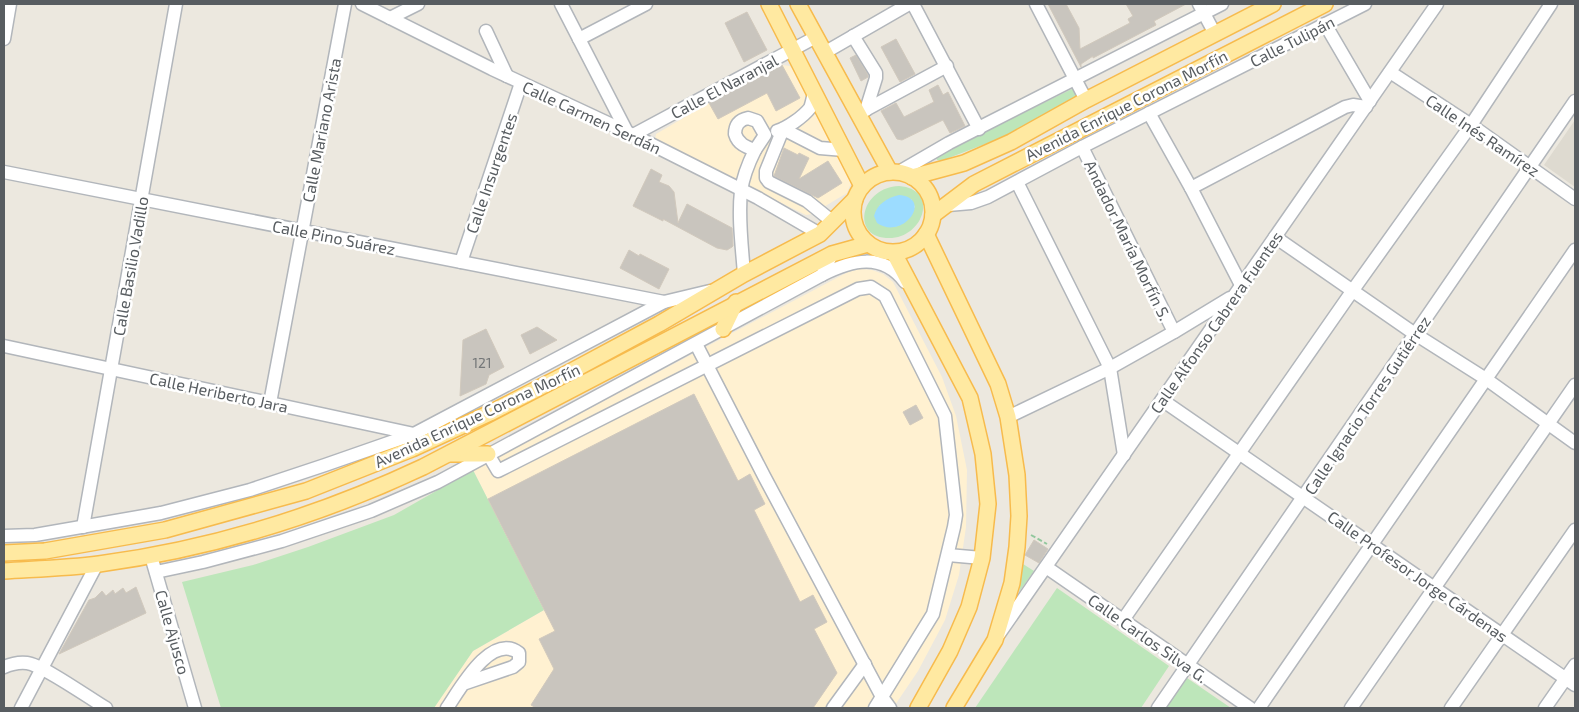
<svg xmlns="http://www.w3.org/2000/svg" width="1579" height="712" viewBox="0 0 1579 712" font-family="'Exo 2',sans-serif">
<rect width="100%" height="100%" fill="#ece8df"/>
<g fill="#fff1d1">
<path d="M782 65 790 66 795 72 851 183 847 193 812 214 806 215 655 141 656 134 709 103Z"/>
<path d="M860 269 872 270 883 274 893 282 942 377 956 416 967 470 966 527 959 575 945 620 918 671 893 708H434L473 651 544 610 473 470 848 272Z"/>
</g>
<path fill="#dedad0" d="M1575 120V187L1544 165Z"/>
<g fill="#bde6ba" fill-rule="evenodd">
<path d="M1074 88 1078 97 1011 134 941 161 937 160 935 156Z"/>
<path d="M899 186C941 189 923 241 886 238 850 235 862 187 899 186ZM893 197 911 199 915 207 898 226 887 227 879 206Z"/>
<path d="M473 470 544 610 473 651 434 708H221L182 582 253 565 308 547 394 515Z"/>
<path d="M1023 564 1034 571 1019 592Z"/>
<path d="M1057 588 1169 666 1141 708H975Z"/>
<path d="M1187 678 1231 708H1166Z"/>
</g>
<path fill="#9cdcff" d="M899 195C934 198 903 241 877 223L874 216C877 204 887 198 899 195Z"/>
<g fill="#c9c5be" stroke="#d1c9bd">
<path d="M1048 4H1066L1079 28 1080 49 1130 23 1128 19 1133 16 1126 4H1186L1154 21 1156 25 1093 58V56L1081 64V67Z"/>
<path d="M747 12 767 50 744 62 725 23Z"/>
<path d="M896 39 915 74 900 82 881 47Z"/>
<path d="M856 55 868 75V77L861 81 850 58Z"/>
<path d="M782 65 800 98 776 111 767 93 718 119 709 103Z"/>
<path d="M938 85 943 95 948 92 965 126 950 133 943 120 902 140 897 139 881 111 896 103 904 117 934 102 929 90Z"/>
<path d="M784 148 798 155 799 153 809 158 799 179 828 161 842 183 818 198 774 176Z"/>
<path d="M651 169 662 175 659 182 669 186 674 192 678 223 687 204 732 228 733 246 732 247 727 250 717 248 663 219V221L633 206Z"/>
<path d="M629 250 639 256 640 254 669 269 659 289 620 268Z"/>
<path d="M537 327 557 340 530 354 521 335Z"/>
<path d="M486 329 504 367 489 375 486 384 460 396 463 340Z"/>
<path d="M694 394 738 481 750 474 765 504 754 510 800 602 813 595 827 622 814 629 837 673 813 708H536L531 705 554 669 539 639 555 631 488 499Z"/>
<path d="M916 405 923 418 910 425 903 412Z"/>
<path d="M1034 540 1048 549 1039 563 1025 555Z"/>
<path d="M136 587 146 613 59 654 89 600 95 598 102 591 106 596 113 590 115 594 123 588 126 593Z"/>
</g>
<g fill="none" stroke-linecap="round" stroke-linejoin="round">
<g stroke="#b2b6bb" stroke-width="15">
<g id="minor">
<path d="M362 4 492 69 627 132 758 198 820 234"/>
<path d="M561 4 627 132"/>
<path d="M913 4 979 129"/>
<path d="M1036 4 1086 100"/>
<path d="M1199 4 1215 34"/>
<path d="M390 18 418 4"/>
<path d="M1325 24 1370 101"/>
<path d="M486 31 507 76"/>
<path d="M853 36 876 73V78L866 110"/>
<path d="M4 39 10 4"/>
<path d="M579 39 646 4"/>
<path d="M824 53 909 4"/>
<path d="M1390 72 1471 125 1575 199"/>
<path d="M1149 113 1191 188 1241 285"/>
<path d="M858 114 947 66"/>
<path d="M748 118 757 121 765 135 755 150C746 147 738 144 735 134 735 125 739 120 748 118Z"/>
<path d="M777 131C787 128 803 117 810 108 812 103 813 97 814 92"/>
<path d="M633 135 816 37"/>
<path d="M1082 147 1174 332"/>
<path d="M4 172 664 302"/>
<path d="M899 172 949 143 1222 4"/>
<path d="M1017 182 1110 368 1124 455"/>
<path d="M1191 188 1345 107 1353 105 1366 107"/>
<path d="M948 205 971 203 988 197 1082 147 1365 4"/>
<path d="M833 222 807 201 769 182 766 178V171L783 129 820 148 844 150"/>
<path d="M1275 237 1415 334 1486 379 1575 443"/>
<path d="M461 262 521 83"/>
<path d="M744 274C742 247 738 218 741 191 743 177 749 162 755 150"/>
<path d="M822 275C852 260 882 252 905 282"/>
<path d="M696 344 764 476 882 697 890 708"/>
<path d="M4 346 414 434"/>
<path d="M1162 400 1575 685"/>
<path d="M270 403 345 4"/>
<path d="M1008 417 1110 368 1174 332 1230 298"/>
<path d="M488 454 498 471 858 289 871 287 885 296 945 416 956 515 954 527 933 614 875 708"/>
<path d="M83 527 176 4"/>
<path d="M4 536 35 535 161 513 250 490 325 465 414 434 664 302 710 291"/>
<path d="M948 555 982 558"/>
<path d="M153 563 195 708"/>
<path d="M1046 567 1250 708"/>
<path d="M156 572 203 562 282 541 371 511 438 482 822 275 832 254"/>
<path d="M1123 620 1353 290 1471 125 1551 4"/>
<path d="M999 634 1437 4"/>
<path d="M4 667C11 664 19 662 27 663 43 665 89 698 106 708"/>
<path d="M21 708 97 564"/>
<path d="M447 708C460 689 491 632 519 653V662L513 667 463 684"/>
<path d="M833 708 865 664"/>
<path d="M1158 708 1575 101"/>
<path d="M1259 708 1575 250"/>
<path d="M1351 708 1575 385"/>
<path d="M1451 708 1575 530"/>
<path d="M1545 708 1575 665"/>
</g>
</g>
<g stroke="#f7bb4d" stroke-width="18">
<g id="major">
<path d="M769 4 862 186"/>
<path d="M798 4 890 172"/>
<circle cx="893" cy="212" r="40"/>
<path d="M912 177 964 163 1011 142 1086 100 1273 4"/>
<path d="M933 215 974 184 1325 4"/>
<path d="M926 234 998 384 1008 417 1017 475 1019 516 1017 547 1012 583 995 640 954 708"/>
<path d="M894 253 970 398 983 454 988 504 982 558 969 607 950 651 918 708"/>
<path d="M723 329 736 302"/>
<path d="M451 454H488"/>
<path d="M4 553 45 551 165 530 306 491 412 449 490 413 568 373 659 324 744 274 820 234 855 199"/>
<path d="M4 571C35 569 68 568 99 564 210 549 321 515 423 467L832 254 868 244"/>
</g>
</g>
<path stroke="#92c79d" stroke-width="2" stroke-dasharray="5 2.5" stroke-linecap="butt" d="M1031 535 1047 544"/>
<use href="#minor" stroke="#fff" stroke-width="12"/>
<use href="#major" stroke="#ffe9a1" stroke-width="15"/>
</g>
<g text-anchor="middle" dominant-baseline="central" stroke-width="5" stroke-linejoin="round" paint-order="stroke">
<g font-size="14" fill="#747778">
<text x="482" y="362">121</text>
</g>
<g font-size="16" fill="#585d61" stroke="#fff">
<text transform="translate(1292 41) rotate(-27)">Calle Tulipán</text>
<text transform="translate(724 86) rotate(-28)">Calle El Naranjal</text>
<text transform="translate(1126 105) rotate(-27)">Avenida Enrique Corona Morfín</text>
<text transform="translate(592 117) rotate(25)">Calle Carmen Serdán</text>
<text transform="translate(321 130) rotate(-79)">Calle Mariano Arista</text>
<text transform="translate(1483 135) rotate(34)">Calle Inés Ramírez</text>
<text transform="translate(491 173) rotate(-71)">Calle Insurgentes</text>
<text transform="translate(334 237) rotate(11)">Calle Pino Suárez</text>
<text transform="translate(1128 240) rotate(64)">Andador María Morfín S.</text>
<text transform="translate(130 266) rotate(-80)">Calle Basilio Vadillo</text>
<text transform="translate(1216 322) rotate(-55)">Calle Alfonso Cabrera Fuentes</text>
<text transform="translate(219 392) rotate(12)">Calle Heriberto Jara</text>
<text transform="translate(1367 405) rotate(-56)">Calle Ignacio Torres Gutiérrez</text>
<text transform="translate(477 415) rotate(-25)">Avenida Enrique Corona Morfín</text>
<text transform="translate(1418 576) rotate(35)">Calle Profesor Jorge Cárdenas</text>
<text transform="translate(173 632) rotate(74)">Calle Ajusco</text>
<text transform="translate(1148 638) rotate(35)">Calle Carlos Silva G.</text>
</g>
</g>
<rect width="1579" height="712" fill="none" stroke="#585d61" stroke-width="10"/>
</svg>
